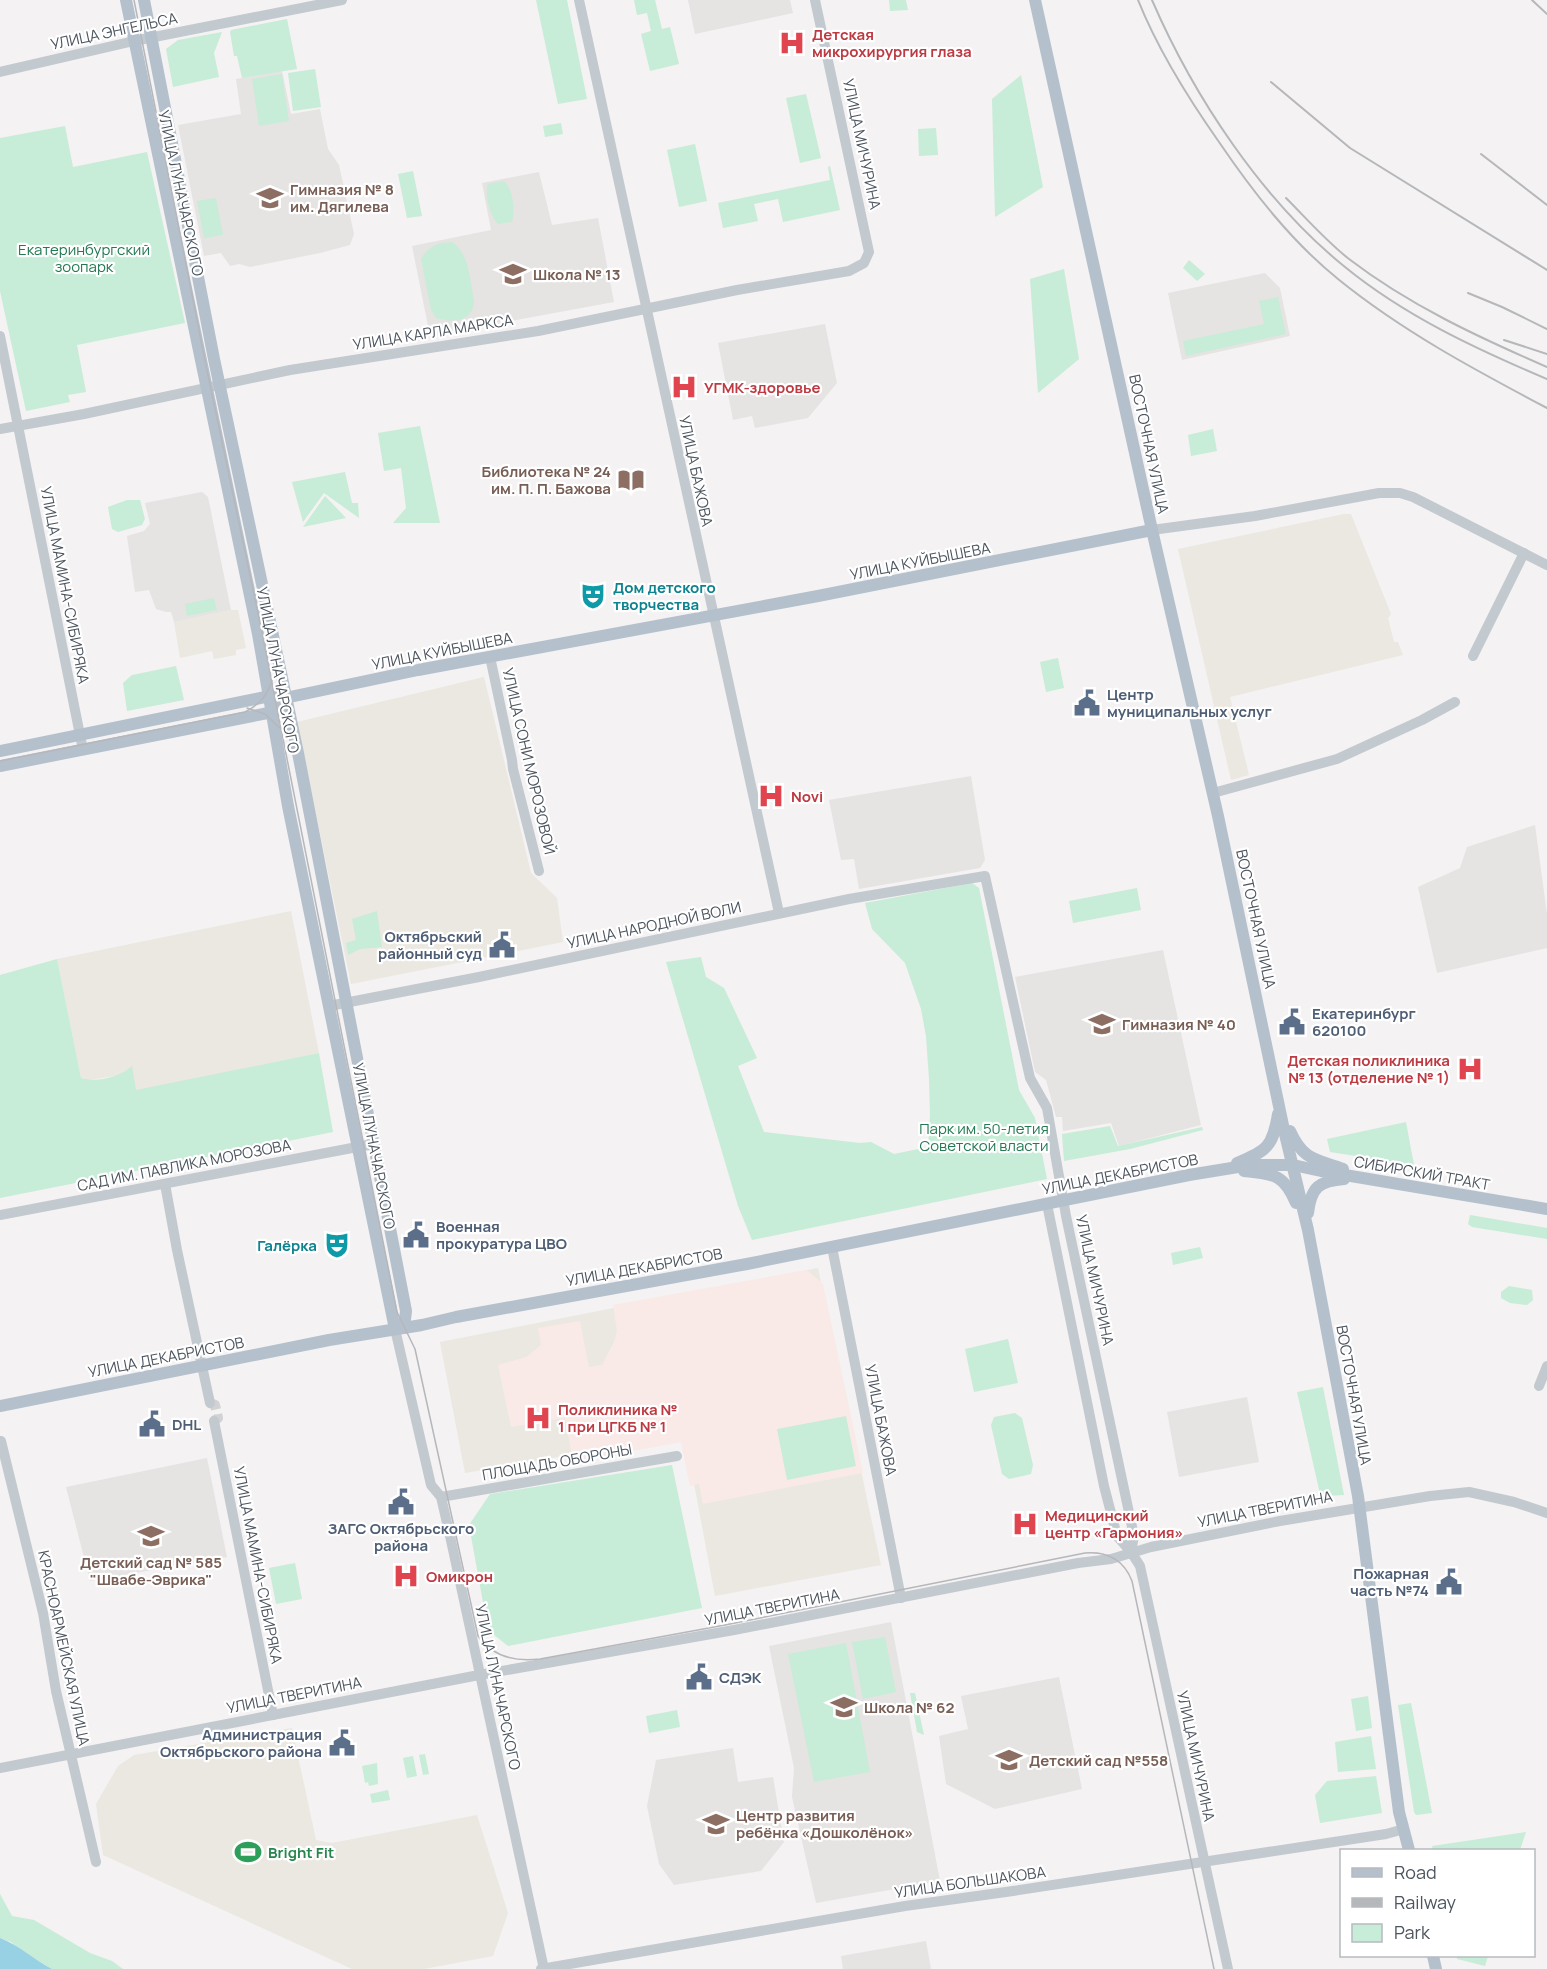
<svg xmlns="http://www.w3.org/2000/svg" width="1547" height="1969" viewBox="0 0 1547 1969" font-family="Manrope,sans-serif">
<rect width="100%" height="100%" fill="#f4f2f2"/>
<g fill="#eae8e0">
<path d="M1344 514H1351L1391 614 1388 618 1394 642H1398L1403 655 1230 697 1249 775 1231 780 1178 549Z"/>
<path d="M231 610H238L246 648 236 650V655L214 659 212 651 180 658 174 622Z"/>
<path d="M484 677 531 873 557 898 563 942 351 984 297 722Z"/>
<path d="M291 911 319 1053 136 1091 122 1075 89 1080 81 1078 57 959Z"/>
<path d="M818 1268 881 1565 715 1596 685 1435 465 1473 440 1342Z"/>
<path d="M292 1728 316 1840 332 1843 477 1815 508 1913 493 1956 424 1969H352L103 1855 96 1804 118 1766 134 1755Z"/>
</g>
<g fill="#e5e4e3">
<path d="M688 0H790L793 13 695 34Z"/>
<path d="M282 71 291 114 320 109 328 149 339 165 354 234 350 245 320 253 250 267 239 264 230 266 221 253 204 256 178 125 241 114 236 79Z"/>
<path d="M539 172 552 225 598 218 614 302 430 336 412 246 491 230 482 183Z"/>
<path d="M1265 273 1280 288 1290 336 1182 360 1168 293Z"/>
<path d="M825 324 837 383 808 418 755 428 752 416 733 420 718 343Z"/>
<path d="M202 492 208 497 231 610 174 622 171 612H166L156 609 149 590 135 592 127 536 144 531 150 524 145 503Z"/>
<path d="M971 776 985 860 980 868 859 889 854 859 841 860 829 800Z"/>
<path d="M1535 825 1547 914V948L1437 973 1418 887 1460 868 1467 847Z"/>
<path d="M1163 950 1201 1125 1119 1146 1111 1123 1063 1131 1062 1117H1056L1046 1080 1035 1072 1015 977Z"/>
<path d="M1247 1397 1259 1462 1179 1477 1167 1412Z"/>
<path d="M207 1458 227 1557 90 1581 66 1487Z"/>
<path d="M891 1622 940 1881 816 1903 792 1797 794 1768 769 1646Z"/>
<path d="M1059 1677 1082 1789 995 1809 946 1784 939 1736 968 1729 961 1696Z"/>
<path d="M733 1748 738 1782 773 1777 784 1842 761 1871 674 1885 659 1864 647 1806 656 1760Z"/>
<path d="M926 1941 931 1969H843L841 1956Z"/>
</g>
<path fill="#f9eae7" d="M807 1270 823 1284 863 1473 703 1504 699 1484 690 1486 681 1442 573 1462 565 1418 511 1427 498 1365 526 1357 541 1345 538 1328 580 1321 589 1367 602 1365 614 1342 617 1331 613 1305Z"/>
<g fill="#c7ecd7">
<path d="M536 0H567L587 99 558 104Z"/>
<path d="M634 0H655L662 29 670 27 679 64 650 71 641 34 651 31 647 13 637 15Z"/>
<path d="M889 0H906L908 10 890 11Z"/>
<path d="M287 19 297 69 242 78 237 56H234L230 32 231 30Z"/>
<path d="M222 32 214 53 219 77 173 87 166 49 178 40Z"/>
<path d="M315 69 321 107 293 111 288 73Z"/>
<path d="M282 74 289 121 259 126 252 79Z"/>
<path d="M1021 75 1043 187 995 217 992 99Z"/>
<path d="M806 94 821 158 800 163 786 98Z"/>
<path d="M561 123 563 134 545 137 543 126Z"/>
<path d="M65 126 73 167 147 152 185 323 77 345 86 392 68 395 70 402 26 411 0 291V138Z"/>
<path d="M936 128 938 155 919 156 918 129Z"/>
<path d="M695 144 707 201 679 207 667 150Z"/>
<path d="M830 166 840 210 783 222 778 199 754 204 758 221 723 228 718 203 830 180 828 167Z"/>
<path d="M413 171 422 216 407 218 398 174Z"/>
<path d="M504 181C513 189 515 210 512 222L498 224C490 216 484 194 488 184Z"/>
<path d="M216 198 223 235 204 238 197 201Z"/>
<path d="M452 242C470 254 470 281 474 301 473 322 452 323 436 318L431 310 421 259C428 246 437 243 452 242Z"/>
<path d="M1189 260 1205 274 1197 281 1183 268Z"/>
<path d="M1064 269 1079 359 1038 393 1030 279Z"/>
<path d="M1278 297 1286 334 1186 356 1183 341 1264 324 1259 301Z"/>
<path d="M420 426 440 523H393L406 508 401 468 384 471 378 433Z"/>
<path d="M1213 429 1217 451 1191 456 1188 435Z"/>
<path d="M345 472 352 503H358L359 518 324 493 303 522 292 482Z"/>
<path d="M325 496 346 518 303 527Z"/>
<path d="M127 500H140L145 519 142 525 118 532 112 529 108 507Z"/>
<path d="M214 598 217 610 187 616 185 604Z"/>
<path d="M1058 658 1064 688 1046 692 1040 662Z"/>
<path d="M176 666 184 700 127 711 123 683 132 675Z"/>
<path d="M972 883 979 888 1019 1090 1035 1118 1047 1179 752 1240 738 1206 666 962 701 957 706 977 724 988 757 1058 738 1066 764 1132 860 1143 871 1142 894 1154 928 1147 930 1115 929 1079 926 1036 921 1009 905 963 872 929 865 903Z"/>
<path d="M1137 888 1141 910 1073 923 1069 901Z"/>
<path d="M377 911 382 947 360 949 348 955 346 943 356 940 352 919Z"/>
<path d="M57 959 81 1078C97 1083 120 1077 132 1066L136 1090 319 1053 333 1132 0 1198V975Z"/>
<path d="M1406 1122 1414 1165 1330 1152 1327 1139Z"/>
<path d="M1110 1126 1118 1146 1202 1127 1203 1130 1130 1149 1064 1161 1062 1134Z"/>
<path d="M1470 1215 1547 1228V1239L1472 1227 1468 1224Z"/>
<path d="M1200 1247 1203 1258 1173 1265 1171 1253Z"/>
<path d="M1509 1286 1532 1290 1533 1300 1527 1305 1510 1303 1501 1298V1292Z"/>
<path d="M1008 1339 1018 1383 974 1392 965 1349Z"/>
<path d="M1323 1387 1344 1495 1325 1496 1320 1494 1297 1392Z"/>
<path d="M1015 1413 1022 1418 1033 1465 1031 1474 1009 1479 1002 1474 991 1425 994 1417Z"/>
<path d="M846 1416 856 1466 787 1480 777 1429Z"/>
<path d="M672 1465 702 1608 508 1646 488 1630 469 1525 490 1494Z"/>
<path d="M295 1563 302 1599 276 1604 269 1568Z"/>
<path d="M885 1637 896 1692 863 1699 852 1642Z"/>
<path d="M846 1643 870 1772 814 1782 788 1654Z"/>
<path d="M910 1693H915L924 1735 917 1732Z"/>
<path d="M1368 1696 1372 1728 1356 1731 1351 1699Z"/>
<path d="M1411 1703 1432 1813 1416 1815 1414 1812 1398 1705Z"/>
<path d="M677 1710 680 1727 649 1733 646 1716Z"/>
<path d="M1371 1736 1376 1769 1338 1772 1335 1742Z"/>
<path d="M425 1754 429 1774 423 1775 419 1755Z"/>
<path d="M413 1756 417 1776 407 1778 403 1758Z"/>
<path d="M377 1763 378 1784 369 1786 368 1782 365 1783 362 1766Z"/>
<path d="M1376 1776 1382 1813 1320 1823 1315 1795 1327 1781Z"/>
<path d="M388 1790 390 1800 372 1803 370 1794Z"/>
<path d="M1526 1832 1520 1850H1433L1432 1846Z"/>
<path d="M0 1894 12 1916 34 1920 90 1953 112 1961 123 1969H52L24 1952 11 1942 0 1938Z"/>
<path d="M1457 1956H1488L1485 1966 1457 1959Z"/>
</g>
<path fill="#98d0e4" d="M0 1938C19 1945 34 1960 52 1969H0Z"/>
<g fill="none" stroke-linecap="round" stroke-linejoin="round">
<path stroke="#d2d2d4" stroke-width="10" stroke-dasharray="10 5" stroke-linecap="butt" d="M210 1403 215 1405 218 1418 214 1421"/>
<g stroke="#c2c9cf" stroke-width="10">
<path d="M579 0 779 913"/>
<path d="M0 72 134 41 342 0"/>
<path d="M0 336 83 750"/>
<path d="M0 429 84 414 290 370 538 331 737 290 849 271 864 263 869 252 815 0"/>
<path d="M1152 530 1255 516 1379 493H1400L1413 497 1547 565"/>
<path d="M1473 656 1524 553"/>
<path d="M490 657 512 760 513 769 539 871"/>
<path d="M1213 793 1337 759 1422 720 1455 702"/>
<path d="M329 1006 479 977 849 899 985 876 1030 1078 1047 1108 1066 1216 1134 1536 1131 1552"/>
<path d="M165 1184 177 1250 210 1403"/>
<path d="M1047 1204 1104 1486 1117 1536 1131 1552 1140 1566 1228 1969"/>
<path d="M0 1215 373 1144"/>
<path d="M832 1247 901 1598"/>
<path d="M395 1329 431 1485 441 1497 450 1536 544 1969"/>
<path d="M1539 1386 1547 1366"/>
<path d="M214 1421 273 1715"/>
<path d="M1 1441 43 1613 56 1691 96 1862"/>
<path d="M441 1497 677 1456"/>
<path d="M0 1768 479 1675 734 1630 1078 1563 1111 1559 1151 1547 1280 1521 1430 1496 1469 1492 1514 1502 1547 1513"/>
<path d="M541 1969 905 1906 1013 1891 1386 1834 1404 1829"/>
</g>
<g stroke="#b5c0cd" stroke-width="12">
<path d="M126 0 258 634 288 806 395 1329"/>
<path d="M144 0 214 359 298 753 406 1311 404 1328"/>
<path d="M1035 0 1152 530 1218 816 1284 1130 1308 1230 1358 1496 1399 1812 1409 1850"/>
<path d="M0 751 270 696 285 698 418 670 818 596 1152 530"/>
<path d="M0 766 273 712 277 708"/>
<path d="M1290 1131C1303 1160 1315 1159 1343 1169"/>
<path d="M1237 1163C1267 1151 1273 1146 1278 1114"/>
<path d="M1244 1171C1274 1174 1284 1174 1296 1203"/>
<path d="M1308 1213C1311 1187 1319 1181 1344 1179"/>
<path d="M0 1406 329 1340 422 1325 456 1317 747 1264 1189 1175 1250 1165H1293L1321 1171 1547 1209"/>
<path d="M1433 1956 1436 1969"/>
</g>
<g stroke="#b5b7bb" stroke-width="1.5">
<path d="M134 0 205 361 261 628 397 1312 415 1349 478 1636C493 1657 516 1662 540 1659L725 1625 1085 1553C1107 1551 1124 1560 1132 1581L1214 1969"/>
<path d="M247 708 265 714 282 730"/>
<path d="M0 761 245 712C260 704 267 696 272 680"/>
</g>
<g stroke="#b5b7bb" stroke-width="2">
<path d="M1138 0C1158 50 1188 98 1219 142 1253 192 1291 241 1338 279 1402 331 1475 370 1547 408"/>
<path d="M1152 0C1194 97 1262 200 1345 267 1405 316 1476 349 1547 379"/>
<path d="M1532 0 1547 14"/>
<path d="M1271 82 1350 148 1547 270"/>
<path d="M1481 154 1547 205"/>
<path d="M1286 198C1307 219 1326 241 1349 259 1409 305 1478 337 1547 367"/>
<path d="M1468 293 1502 307 1547 329"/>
<path d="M1504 340 1547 354"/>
</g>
</g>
<defs>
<g id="hospital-bare" transform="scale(2.07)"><path d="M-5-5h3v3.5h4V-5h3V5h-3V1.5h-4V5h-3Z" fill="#e0444e" stroke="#fff" stroke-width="2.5" paint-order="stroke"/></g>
<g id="school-bare" transform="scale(2.07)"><path d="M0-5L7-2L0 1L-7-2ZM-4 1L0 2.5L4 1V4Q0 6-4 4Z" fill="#8d6e63" stroke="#fff" stroke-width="2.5" paint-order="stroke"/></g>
<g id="library-bare" transform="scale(2.07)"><path d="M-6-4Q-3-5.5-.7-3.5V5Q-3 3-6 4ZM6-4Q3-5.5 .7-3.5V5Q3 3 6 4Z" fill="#8d6e63" stroke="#fff" stroke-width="2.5" paint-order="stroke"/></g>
<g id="theatre-bare" transform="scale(2.07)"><path d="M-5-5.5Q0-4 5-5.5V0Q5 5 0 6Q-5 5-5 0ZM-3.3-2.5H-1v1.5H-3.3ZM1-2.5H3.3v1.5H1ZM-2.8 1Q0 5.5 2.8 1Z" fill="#0f9aa8" stroke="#fff" stroke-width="2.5" paint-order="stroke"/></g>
<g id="civic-bare" transform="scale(2.07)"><path d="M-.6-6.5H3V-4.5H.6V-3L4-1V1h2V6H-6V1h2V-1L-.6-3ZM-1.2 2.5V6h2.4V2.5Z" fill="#5c6f8a" stroke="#fff" stroke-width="2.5" paint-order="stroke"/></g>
<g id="stadium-bare" transform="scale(2.07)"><path d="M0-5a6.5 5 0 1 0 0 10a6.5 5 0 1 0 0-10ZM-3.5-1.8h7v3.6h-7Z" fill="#2e9e5b" stroke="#fff" stroke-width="2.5" paint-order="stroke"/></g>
</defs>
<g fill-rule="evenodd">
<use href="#hospital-bare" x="792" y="43"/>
<use href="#school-bare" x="270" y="198"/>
<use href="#school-bare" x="513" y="274"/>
<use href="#hospital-bare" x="684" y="387"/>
<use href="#library-bare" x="631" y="480"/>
<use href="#theatre-bare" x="593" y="596"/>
<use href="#civic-bare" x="1087" y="703"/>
<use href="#hospital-bare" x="771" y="796"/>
<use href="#civic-bare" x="502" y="945"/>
<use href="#civic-bare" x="1292" y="1022"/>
<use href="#school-bare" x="1102" y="1024"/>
<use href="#hospital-bare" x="1470" y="1069"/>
<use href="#civic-bare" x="416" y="1235"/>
<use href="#theatre-bare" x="337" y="1245"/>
<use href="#hospital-bare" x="538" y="1418"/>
<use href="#civic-bare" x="152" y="1424"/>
<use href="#civic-bare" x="401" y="1502"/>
<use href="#hospital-bare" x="1025" y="1524"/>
<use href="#school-bare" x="151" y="1536"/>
<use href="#hospital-bare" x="406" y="1576"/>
<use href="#civic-bare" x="1449" y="1582"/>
<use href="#civic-bare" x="699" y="1677"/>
<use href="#school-bare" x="844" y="1707"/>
<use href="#civic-bare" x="342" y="1743"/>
<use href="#school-bare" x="1009" y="1760"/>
<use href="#school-bare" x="716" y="1824"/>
<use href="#stadium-bare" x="248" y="1852"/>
</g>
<g text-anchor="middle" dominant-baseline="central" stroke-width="4.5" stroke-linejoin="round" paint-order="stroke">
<g font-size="15" fill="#4c545e" stroke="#fff">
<text transform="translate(114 31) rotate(-12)">УЛИЦА ЭНГЕЛЬСА</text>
<text transform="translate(862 144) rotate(78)">УЛИЦА МИЧУРИНА</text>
<text transform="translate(181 193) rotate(78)">УЛИЦА ЛУНАЧАРСКОГО</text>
<text transform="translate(433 332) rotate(-9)">УЛИЦА КАРЛА МАРКСА</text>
<text transform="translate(1149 444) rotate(78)">ВОСТОЧНАЯ УЛИЦА</text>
<text transform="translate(696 471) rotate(78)">УЛИЦА БАЖОВА</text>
<text transform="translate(920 561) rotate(-11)">УЛИЦА КУЙБЫШЕВА</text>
<text transform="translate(65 585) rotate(79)">УЛИЦА МАМИНА-СИБИРЯКА</text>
<text transform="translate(442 651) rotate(-11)">УЛИЦА КУЙБЫШЕВА</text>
<text transform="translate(278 670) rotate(79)">УЛИЦА ЛУНАЧАРСКОГО</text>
<text transform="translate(529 761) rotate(77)">УЛИЦА СОНИ МОРОЗОВОЙ</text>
<text transform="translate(1256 919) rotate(78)">ВОСТОЧНАЯ УЛИЦА</text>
<text transform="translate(654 925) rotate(-12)">УЛИЦА НАРОДНОЙ ВОЛИ</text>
<text transform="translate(374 1146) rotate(79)">УЛИЦА ЛУНАЧАРСКОГО</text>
<text transform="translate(184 1165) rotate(-11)">САД ИМ. ПАВЛИКА МОРОЗОВА</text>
<text transform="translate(1422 1173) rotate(10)">СИБИРСКИЙ ТРАКТ</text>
<text transform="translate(1120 1174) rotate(-11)">УЛИЦА ДЕКАБРИСТОВ</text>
<text transform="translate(644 1267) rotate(-10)">УЛИЦА ДЕКАБРИСТОВ</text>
<text transform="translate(1095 1280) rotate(78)">УЛИЦА МИЧУРИНА</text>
<text transform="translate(166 1357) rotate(-11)">УЛИЦА ДЕКАБРИСТОВ</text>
<text transform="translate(1354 1395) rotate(80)">ВОСТОЧНАЯ УЛИЦА</text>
<text transform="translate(881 1420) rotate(79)">УЛИЦА БАЖОВА</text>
<text transform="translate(557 1462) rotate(-10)">ПЛОЩАДЬ ОБОРОНЫ</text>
<text transform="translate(1265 1509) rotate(-11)">УЛИЦА ТВЕРИТИНА</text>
<text transform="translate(258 1565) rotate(79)">УЛИЦА МАМИНА-СИБИРЯКА</text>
<text transform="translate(772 1607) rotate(-11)">УЛИЦА ТВЕРИТИНА</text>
<text transform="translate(64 1648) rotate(78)">КРАСНОАРМЕЙСКАЯ УЛИЦА</text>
<text transform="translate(498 1687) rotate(78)">УЛИЦА ЛУНАЧАРСКОГО</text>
<text transform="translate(294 1695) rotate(-11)">УЛИЦА ТВЕРИТИНА</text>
<text transform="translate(1196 1756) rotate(78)">УЛИЦА МИЧУРИНА</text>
<text transform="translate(970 1882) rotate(-8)">УЛИЦА БОЛЬШАКОВА</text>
</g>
<g font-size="15" font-weight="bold" fill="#be3a42" stroke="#fff" text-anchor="start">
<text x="812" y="34">Детская<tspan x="812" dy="17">микрохирургия глаза</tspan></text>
<text x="704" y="387">УГМК-здоровье</text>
<text x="791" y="796">Novi</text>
<text x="1450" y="1060" text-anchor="end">Детская поликлиника<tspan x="1450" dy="17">№ 13 (отделение № 1)</tspan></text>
<text x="558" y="1409">Поликлиника №<tspan x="558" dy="17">1 при ЦГКБ № 1</tspan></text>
<text x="1045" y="1515">Медицинский<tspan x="1045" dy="17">центр «Гармония»</tspan></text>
<text x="426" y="1576">Омикрон</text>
</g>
<g font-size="15" font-weight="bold" fill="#785e54" stroke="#fff" text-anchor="start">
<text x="290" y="189">Гимназия № 8<tspan x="290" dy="17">им. Дягилева</tspan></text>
<text x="533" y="274">Школа № 13</text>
<text x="611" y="471" text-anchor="end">Библиотека № 24<tspan x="611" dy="17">им. П. П. Бажова</tspan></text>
<text x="1122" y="1024">Гимназия № 40</text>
<text x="151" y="1562" text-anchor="middle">Детский сад № 585<tspan x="151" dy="17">"Швабе-Эврика"</tspan></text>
<text x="864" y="1707">Школа № 62</text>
<text x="1029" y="1760">Детский сад №558</text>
<text x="736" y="1815">Центр развития<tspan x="736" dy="17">ребёнка «Дошколёнок»</tspan></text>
</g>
<g font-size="15" fill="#227952" stroke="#fff">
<text x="84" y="249">Екатеринбургский<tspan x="84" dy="17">зоопарк</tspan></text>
<text x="984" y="1128">Парк им. 50-летия<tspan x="984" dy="17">Советской власти</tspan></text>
</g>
<g font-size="15" font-weight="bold" fill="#0d838f" stroke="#fff" text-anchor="start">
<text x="613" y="587">Дом детского<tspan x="613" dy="17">творчества</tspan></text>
<text x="317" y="1245" text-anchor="end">Галёрка</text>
</g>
<g font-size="15" font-weight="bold" fill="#4e5e75" stroke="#fff" text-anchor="start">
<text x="1107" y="694">Центр<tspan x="1107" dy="17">муниципальных услуг</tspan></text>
<text x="482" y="936" text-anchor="end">Октябрьский<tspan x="482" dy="17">районный суд</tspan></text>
<text x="1312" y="1013">Екатеринбург<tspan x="1312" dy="17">620100</tspan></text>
<text x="436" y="1226">Военная<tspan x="436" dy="17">прокуратура ЦВО</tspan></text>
<text x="172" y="1424">DHL</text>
<text x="401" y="1528" text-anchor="middle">ЗАГС Октябрьского<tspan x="401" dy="17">района</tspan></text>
<text x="1429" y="1573" text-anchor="end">Пожарная<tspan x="1429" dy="17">часть №74</tspan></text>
<text x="719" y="1677">СДЭК</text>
<text x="322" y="1734" text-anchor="end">Администрация<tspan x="322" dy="17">Октябрьского района</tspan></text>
</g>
<g font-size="15" font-weight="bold" fill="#27864d" stroke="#fff" text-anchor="start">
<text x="268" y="1852">Bright Fit</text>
</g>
</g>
<rect x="1340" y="1849" width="195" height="108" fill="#ffffff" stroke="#b7bbbf" stroke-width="1.5"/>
<rect x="1352" y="1868" width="30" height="9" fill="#b5c0cd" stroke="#b7bbbf" stroke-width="1.5"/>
<text x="1394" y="1879" font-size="18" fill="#4c545e">Road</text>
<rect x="1352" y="1898" width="30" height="9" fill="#b5b7bb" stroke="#b7bbbf" stroke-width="1.5"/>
<text x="1394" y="1909" font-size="18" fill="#4c545e">Railway</text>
<rect x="1352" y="1924" width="30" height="18" fill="#c7ecd7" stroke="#b7bbbf" stroke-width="1.5"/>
<text x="1394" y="1939" font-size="18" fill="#4c545e">Park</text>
</svg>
